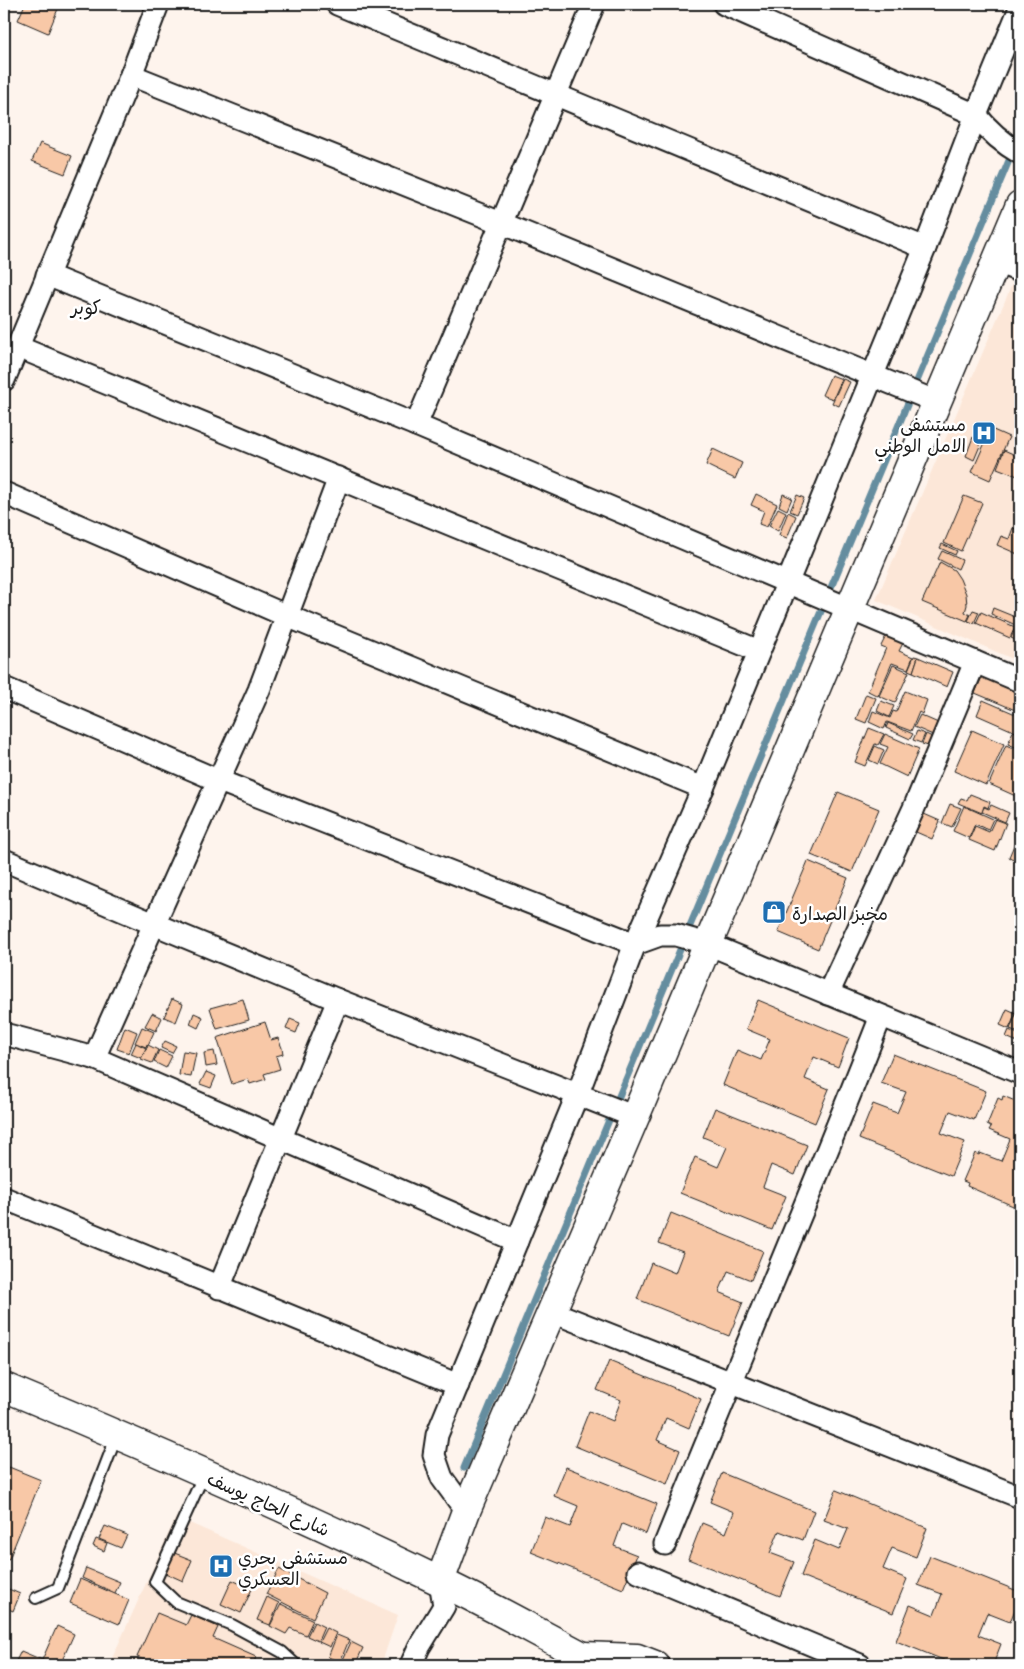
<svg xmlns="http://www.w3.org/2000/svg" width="1024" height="1669" viewBox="0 0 1024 1669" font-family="'Playpen Sans','Playpen Sans Arabic',sans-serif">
<rect width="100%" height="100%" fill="#fef4ed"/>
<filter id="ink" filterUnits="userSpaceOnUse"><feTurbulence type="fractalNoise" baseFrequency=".02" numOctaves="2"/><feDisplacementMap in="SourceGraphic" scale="10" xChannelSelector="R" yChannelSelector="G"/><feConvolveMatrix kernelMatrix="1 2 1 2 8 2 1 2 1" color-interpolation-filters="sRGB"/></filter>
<g filter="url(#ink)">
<g fill="#fce7d8">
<path d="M1020 266V662L876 600Z"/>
<path d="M176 1517 398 1615 381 1665H109Z"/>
</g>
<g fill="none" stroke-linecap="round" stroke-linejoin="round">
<path stroke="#658d9f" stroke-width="7" d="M464 1468 1020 134"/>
</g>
<g fill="#f8c8a7" stroke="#1c1c1c">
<path d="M25 4H60L48 33 18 20Z"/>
<path d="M40 143 72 156 65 174 32 161Z"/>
<path d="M831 375 842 379 833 399 822 395Z"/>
<path d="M843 379 850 382 839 406 832 403Z"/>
<path d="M991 429 1009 437 990 480 972 472Z"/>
<path d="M973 437 982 441 974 460 966 456Z"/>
<path d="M713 449 742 463 735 479 706 465Z"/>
<path d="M1004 450 1020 457V477L997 468Z"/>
<path d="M756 494 777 504 767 527 759 524 764 511 751 505Z"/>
<path d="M783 494 792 498 787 510 779 506Z"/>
<path d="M797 495 804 498 797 514 790 511Z"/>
<path d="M964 496 982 503 961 551 944 543Z"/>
<path d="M778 508 786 512 778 531 769 526Z"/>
<path d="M788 512 796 516 787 538 779 535Z"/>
<path d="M1013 528 1020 531V555L997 545 1001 536 1009 539Z"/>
<path d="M942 544 957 551 955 555 940 548Z"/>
<path d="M942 551 962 560 958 569 938 559Z"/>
<path d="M940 562 954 570 960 579 966 594 967 605 965 612 970 615 967 621 922 602Z"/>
<path d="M993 608 1020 619V627L991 614Z"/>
<path d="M973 610 979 612 974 623 968 621Z"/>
<path d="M981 612 1015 627 1010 638 976 623Z"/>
<path d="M1016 627 1020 629V642L1011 638Z"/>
<path d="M886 636 903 643 899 651 913 657 908 669 892 663 878 696 868 691 886 648 881 646Z"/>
<path d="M914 656 918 657 913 672 908 670Z"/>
<path d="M918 657 953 672 947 687 913 672Z"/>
<path d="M893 665 909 672 895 703 879 696Z"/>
<path d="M982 677 1020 693V712L975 693Z"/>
<path d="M905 691 927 700 922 714 919 712 911 731 887 722 884 729 869 722 873 711 890 718 893 711 896 712Z"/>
<path d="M866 694 876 698 866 723 856 719Z"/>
<path d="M983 700 1020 716V734L977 715Z"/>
<path d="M881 701 894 706 889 717 877 711Z"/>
<path d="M920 715 945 726 940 738 914 727Z"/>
<path d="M888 723 913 734 910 739 886 728Z"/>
<path d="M869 728 884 734 878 745 875 744 865 766 855 762Z"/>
<path d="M972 730 1004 744 986 785 954 771Z"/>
<path d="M917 731 925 734 921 743 913 740Z"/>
<path d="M1013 731 1020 734V749L1008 744Z"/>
<path d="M885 734 919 749 907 777 880 764 888 747 880 744Z"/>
<path d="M926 734 932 737 928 746 922 744Z"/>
<path d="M1006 745 1020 751V798L989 784Z"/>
<path d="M875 746 884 750 878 764 869 760Z"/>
<path d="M838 792 879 809 852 872 811 855Z"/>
<path d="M970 794 990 802 988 808 984 806 982 813 958 803 961 798 967 800Z"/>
<path d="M950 804 961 808 952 827 942 823Z"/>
<path d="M991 805 1009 813 1005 822 982 812 984 807 989 809Z"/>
<path d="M964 806 993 819 988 830 975 824 969 838 953 831Z"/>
<path d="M924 814 940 821 932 839 916 832Z"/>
<path d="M995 819 1006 823 995 851 969 840 975 826 989 832Z"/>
<path d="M1020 831V862L1009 857Z"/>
<path d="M808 861 848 878 818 949 778 932Z"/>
<path d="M172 999 183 1004 176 1022 164 1017Z"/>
<path d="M243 999 249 1020 217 1029 210 1008Z"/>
<path d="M758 1000 849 1038 838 1067 814 1057 805 1079 829 1089 815 1123 723 1085 737 1050 761 1060 770 1039 746 1029Z"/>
<path d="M1007 1009 1016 1013 1009 1029 1000 1025Z"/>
<path d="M1017 1012 1020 1014V1033L1010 1029Z"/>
<path d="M152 1013 162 1018 156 1031 145 1026Z"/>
<path d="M194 1013 203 1017 198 1028 190 1024Z"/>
<path d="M290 1019 300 1023 296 1033 286 1029Z"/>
<path d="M265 1022 271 1040 278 1038 282 1048 283 1054 276 1056 280 1069 264 1074 266 1079 250 1084 248 1079 232 1084 217 1038Z"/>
<path d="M125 1027 137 1032 129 1053 117 1049Z"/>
<path d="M142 1027 154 1032 148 1045 147 1044 146 1047 135 1043Z"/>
<path d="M1009 1030 1020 1035V1043L1006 1037Z"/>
<path d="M165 1041 176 1046 172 1053 161 1048Z"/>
<path d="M136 1043 146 1048 141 1058 131 1054Z"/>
<path d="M148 1045 158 1050 152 1063 141 1059Z"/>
<path d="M159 1050 172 1056 166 1068 154 1062Z"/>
<path d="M183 1051 196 1053 191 1077 179 1075Z"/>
<path d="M214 1051 217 1065 206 1067 204 1053Z"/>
<path d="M893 1054 986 1091 974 1120 950 1111 941 1133 965 1142 951 1176 859 1139 873 1104 897 1113 906 1092 881 1083Z"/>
<path d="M206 1072 216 1076 211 1088 200 1084Z"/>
<path d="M1003 1096 1020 1103V1209L967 1186 968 1183 963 1181 975 1153 979 1155 980 1153 1001 1161 1010 1139 989 1130 991 1127 987 1125 998 1098 1002 1100Z"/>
<path d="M715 1108 807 1145 795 1175 771 1165 763 1187 786 1196 772 1230 680 1193 695 1157 718 1167 727 1147 703 1137Z"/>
<path d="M671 1213 763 1251 751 1280 728 1271 719 1292 743 1302 729 1336 637 1299 651 1263 675 1273 683 1252 659 1243Z"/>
<path d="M609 1361 701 1399 689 1428 666 1418 657 1440 680 1450 667 1484 575 1446 589 1411 613 1421 621 1400 597 1390Z"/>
<path d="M9 1467 41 1480 9 1559 4 1557V1480Z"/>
<path d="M566 1467 657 1504 646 1534 622 1524 614 1546 637 1555 623 1589 531 1552 545 1517 570 1527 578 1506 554 1496Z"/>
<path d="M722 1473 814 1511 803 1540 779 1531 770 1553 794 1562 780 1596 688 1559 702 1523 726 1533 734 1512 710 1502Z"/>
<path d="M836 1490 927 1528 916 1557 892 1548 883 1569 907 1579 893 1613 801 1576 815 1540 839 1550 848 1529 824 1520Z"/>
<path d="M105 1526 127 1535 121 1548 99 1539Z"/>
<path d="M96 1539 107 1543 104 1551 93 1546Z"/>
<path d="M172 1552 192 1560 183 1581 163 1572Z"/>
<path d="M930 1556 1020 1592V1597L1010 1622 987 1613 978 1635 1001 1644 993 1665H956L896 1641 910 1605 934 1615 942 1594 918 1585Z"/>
<path d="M86 1568 120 1582 115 1593 82 1578Z"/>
<path d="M279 1569 325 1593 313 1618 266 1594Z"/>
<path d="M80 1579 129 1600 119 1624 70 1603Z"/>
<path d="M232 1580 252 1589 241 1613 221 1604Z"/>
<path d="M4 1587 20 1594 13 1611 4 1607Z"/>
<path d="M267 1597 279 1603 270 1625 257 1620Z"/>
<path d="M281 1604 313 1620 306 1635 290 1628 286 1634 270 1626Z"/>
<path d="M157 1613 186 1625 191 1615 218 1627 213 1638 256 1657 253 1665H156L137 1657Z"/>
<path d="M314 1622 324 1627 318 1641 307 1636Z"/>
<path d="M57 1626 74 1634 60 1665H54L42 1660Z"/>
<path d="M326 1628 336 1633 330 1647 319 1642Z"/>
<path d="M337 1635 349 1640 340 1662 328 1657Z"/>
<path d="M351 1642 363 1648 355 1665H345L341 1664Z"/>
<path d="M21 1651 54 1665H14Z"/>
</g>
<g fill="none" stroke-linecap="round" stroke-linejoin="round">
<g stroke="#1c1c1c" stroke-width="14">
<g id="lane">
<path d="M204 1474 155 1582 176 1602 232 1625 282 1652 296 1665"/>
<path d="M36 1598 58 1588 117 1435"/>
</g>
</g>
<g stroke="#1c1c1c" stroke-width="25">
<g id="street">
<path d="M337 4 925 248"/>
<path d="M724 4 976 115C989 131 1002 143 1020 153"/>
<path d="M131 75 501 223 937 402"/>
<path d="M996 262 1020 271"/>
<path d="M47 275 416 425 1020 681"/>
<path d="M18 347 759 651"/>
<path d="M4 380 131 75 158 4"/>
<path d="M416 425 594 4"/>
<path d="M4 493 287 616 703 788"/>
<path d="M4 688 217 780 635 944 660 935H676L708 944 1020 1073"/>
<path d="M4 860 154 924 338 1000 635 1117"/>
<path d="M828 994 914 808 975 662"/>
<path d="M4 1034 94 1058 517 1241"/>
<path d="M94 1058 259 690 339 478"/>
<path d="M4 1198 458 1385"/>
<path d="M219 1288 338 1000"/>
<path d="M550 1311 1020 1497"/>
<path d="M466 1511 442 1478 434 1455 437 1435 578 1093 635 944 703 788 925 248 976 115 1020 8"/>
<path d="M665 1544C736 1368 812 1193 881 1016"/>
<path d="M638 1572 860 1665"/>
<path d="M411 1665 419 1647 444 1606 440 1581"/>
</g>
</g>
<g stroke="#1c1c1c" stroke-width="31">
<g id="secondary">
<path d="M4 1387C150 1448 296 1512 439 1581 488 1604 535 1631 583 1656L595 1665"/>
<path d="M440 1581 466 1511 635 1117 1020 205"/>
<path d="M583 1656 637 1658 655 1665"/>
</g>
</g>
<use href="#lane" stroke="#fff" stroke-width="10"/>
<use href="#street" stroke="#fff" stroke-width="21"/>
<use href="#secondary" stroke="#fff" stroke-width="28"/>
</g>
</g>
<defs>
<g id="hospital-square" transform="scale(1.25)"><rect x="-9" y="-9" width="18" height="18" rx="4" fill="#1f6fb2" stroke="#fff"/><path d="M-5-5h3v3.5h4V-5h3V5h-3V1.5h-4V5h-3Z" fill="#fff"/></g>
<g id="shop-square" transform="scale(1.25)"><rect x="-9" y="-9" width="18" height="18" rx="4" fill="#1f6fb2" stroke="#fff"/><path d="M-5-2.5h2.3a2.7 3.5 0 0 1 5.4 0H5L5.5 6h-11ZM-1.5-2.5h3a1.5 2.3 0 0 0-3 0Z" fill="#fff"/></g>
</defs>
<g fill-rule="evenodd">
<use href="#hospital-square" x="984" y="433"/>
<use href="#shop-square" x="774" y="912"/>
<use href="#hospital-square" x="221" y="1566"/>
</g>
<g text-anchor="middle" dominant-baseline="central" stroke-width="5" stroke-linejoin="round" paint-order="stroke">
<g font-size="18" fill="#1c1c1c" stroke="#fff" text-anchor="start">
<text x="966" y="423" text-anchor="end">مستشفى<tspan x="966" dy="21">الامل الوطني</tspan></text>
<text x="792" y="912">مخبز الصدارة</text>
<text x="238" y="1556">مستشفى بحري<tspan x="238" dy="21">العسكري</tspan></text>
</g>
<g font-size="18" fill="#1c1c1c" stroke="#fff">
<text transform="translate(269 1503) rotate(24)">شارع الحاج يوسف</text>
</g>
<g font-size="19" fill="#1c1c1c" stroke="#fff">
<text x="86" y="306">كوبر</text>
</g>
</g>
<rect width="1024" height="1669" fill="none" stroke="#fff" stroke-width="20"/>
<rect x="10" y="10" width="1004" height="1649" fill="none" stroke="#1c1c1c" stroke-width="2" filter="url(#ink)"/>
</svg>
